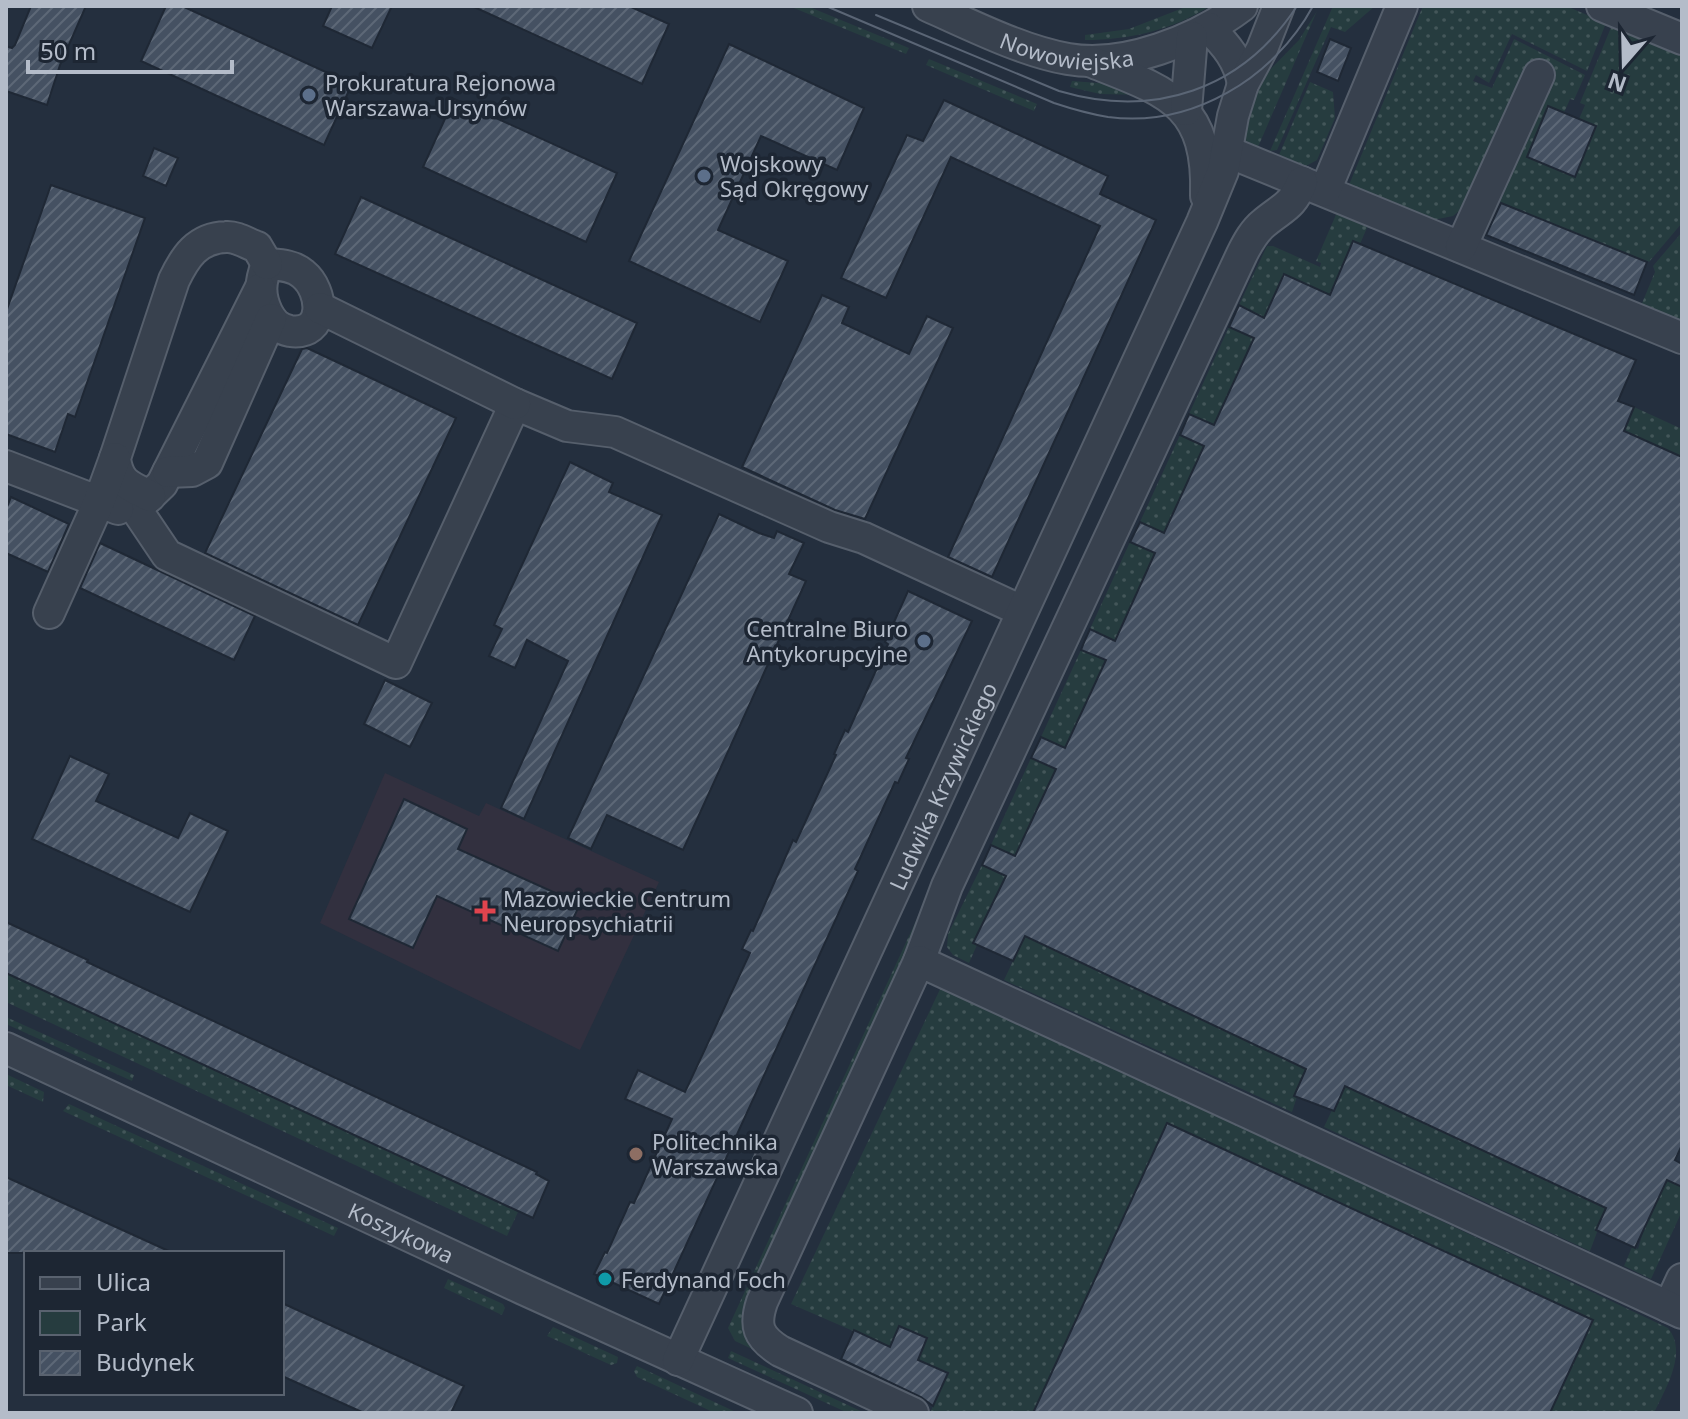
<svg xmlns="http://www.w3.org/2000/svg" width="1688" height="1419" viewBox="0 0 1688 1419" font-family="'Noto Sans',sans-serif">
<defs>
<pattern id="green-dots" width="8" height="8" patternUnits="userSpaceOnUse" patternTransform="scale(2)"><rect width="8" height="8" fill="#263c3f"/><path d="M2 2h.1M6 6h.1" fill="none" stroke="#435659" stroke-width="1.8" stroke-linecap="round"/></pattern>
<pattern id="building-hatch" width="6" height="6" patternUnits="userSpaceOnUse" patternTransform="scale(2)"><rect width="6" height="6" fill="#455162"/><path d="M-1 1l2-2M0 6l6-6M5 7l2-2" fill="none" stroke="#5d6877"/></pattern>
</defs>
<rect width="100%" height="100%" fill="#242f3e"/>
<path fill="#32303f" d="M385 773 479 816 486 803 659 882 580 1050 320 923Z"/>
<g fill="url(#green-dots)">
<path d="M789 6H807L909 48 906 54Z"/>
<path d="M1188 6H1210C1173 30 1129 40 1085 40V35L1129 29Z"/>
<path d="M1333 6H1375L1345 32 1331 27 1277 150 1270 151Z"/>
<path d="M1423 6H1566L1606 23 1587 71 1512 34 1489 83 1476 75 1473 81 1492 88 1514 39 1585 75 1574 100 1570 99 1564 113 1527 157 1575 177 1595 126 1579 119 1585 105 1580 103 1612 25 1682 54V223L1649 262 1494 200 1465 206 1453 216 1433 220 1351 188 1349 185Z"/>
<path d="M1317 11 1258 147 1257 149 1241 142 1246 114 1259 81 1299 40Z"/>
<path d="M929 59 1037 104 1034 111 926 65Z"/>
<path d="M1072 81 1111 84 1143 95 1100 94 1070 87Z"/>
<path d="M1310 82 1333 92 1335 118 1317 160 1306 166 1279 155Z"/>
<path d="M1338 210 1369 223 1360 244 1353 241 1341 271 1623 390 1621 395 1616 392 1603 421 1284 274 1264 318 1239 305 1267 246H1273L1320 267 1321 263 1316 261Z"/>
<path d="M1682 232V326L1640 308 1655 272 1653 266Z"/>
<path d="M1229 327 1254 338 1214 425 1189 414Z"/>
<path d="M1634 407 1682 429V457L1624 431Z"/>
<path d="M1180 435 1204 446 1164 533 1140 522Z"/>
<path d="M1130 542 1155 553 1115 641 1090 629Z"/>
<path d="M1081 650 1106 661 1065 748 1041 737Z"/>
<path d="M1031 758 1056 769 1015 856 991 845Z"/>
<path d="M982 865 1006 876 1306 1069 1292 1112 1004 980 1022 942 977 945 969 963 953 955 947 947 948 934Z"/>
<path d="M926 899 898 990 747 1318 890 1413 735 1341 728 1328Z"/>
<path d="M6 973 518 1212 507 1236 6 1002Z"/>
<path d="M942 985 1668 1328C1688 1352 1666 1388 1654 1413H1550L1593 1320 1167 1123 1033 1413H930L947 1373 917 1360 927 1338 900 1326 890 1347 791 1304Z"/>
<path d="M6 1017 134 1075 132 1081 6 1024Z"/>
<path d="M6 1074 44 1092 43 1102 6 1085Z"/>
<path d="M1326 1077 1645 1227 1667 1180 1682 1187V1211L1651 1279 1624 1266 1632 1247 1638 1249 1644 1229 1605 1211 1590 1251 1324 1127 1332 1110Z"/>
<path d="M69 1104 338 1228 334 1236 63 1111Z"/>
<path d="M448 1279 503 1304 505 1308 502 1315 444 1288Z"/>
<path d="M553 1327 618 1357 617 1363 611 1365 547 1336Z"/>
<path d="M731 1351 865 1413H848L728 1358Z"/>
<path d="M637 1366 738 1413H715L637 1377 634 1371Z"/>
</g>
<g fill="url(#building-hatch)" stroke="#1f2835" stroke-width="2">
<path d="M31 6H86L60 65 47 105 6 91V46L12 48 15 45Z"/>
<path d="M166 6H182L352 84 324 145 141 61Z"/>
<path d="M332 6H392L372 48 323 26Z"/>
<path d="M472 6H629L669 24 642 84Z"/>
<path d="M1330 39 1351 48 1338 81 1317 72Z"/>
<path d="M729 44 864 108 837 170 761 136 718 230 788 261 760 322 629 261Z"/>
<path d="M454 99 617 173 586 242 423 167Z"/>
<path d="M944 100 1108 176 1100 194 1156 220 992 577 948 557 1100 226 951 157 886 298 841 278 907 135 923 141Z"/>
<path d="M1548 106 1596 126 1575 177 1527 157Z"/>
<path d="M154 148 178 158 166 186 143 176Z"/>
<path d="M51 185 145 218 75 417 68 414 55 452 6 434V312Z"/>
<path d="M361 197 637 323 612 379 335 254Z"/>
<path d="M1501 203 1647 262 1634 295 1486 235Z"/>
<path d="M1353 241 1636 360 1618 401 1634 407 1624 431 1682 457V1145L1675 1160 1682 1164V1187L1667 1180 1635 1248 1596 1230 1606 1208 1345 1086 1334 1111 1294 1096 1306 1069 1025 936 1013 961 973 943 1006 876 982 865 991 845 1015 856 1056 769 1031 758 1041 737 1065 748 1106 660 1081 650 1085 640 1090 629 1115 641 1155 553 1130 542 1140 522 1164 533 1204 446 1180 435 1189 414 1214 425 1254 338 1229 327 1239 305 1264 318 1284 274 1330 295Z"/>
<path d="M822 295 849 307 842 323 909 354 927 316 953 328 865 519 835 510 742 467Z"/>
<path d="M307 348 456 418 358 625 205 553 302 349Z"/>
<path d="M570 462 613 483 609 492 662 515 524 819 501 808 568 661 527 640 515 668 489 656 502 629 494 625Z"/>
<path d="M11 497 69 524 48 572 6 553V509Z"/>
<path d="M719 514 759 533 774 538 777 531 804 543 789 574 806 581 683 850 607 815 591 849 568 838Z"/>
<path d="M100 543 255 616 234 660 80 588Z"/>
<path d="M908 591 972 621 906 758 909 759 898 783 895 782 855 869 858 871 659 1304 594 1274 605 1252 607 1253 630 1202 634 1203 672 1119 625 1099 638 1070 685 1092 750 953 742 949 751 930 753 931 793 840 796 842 836 755 834 754 845 730 848 732 888 644 885 642Z"/>
<path d="M385 680 432 703 410 747 364 724Z"/>
<path d="M70 756 109 774 96 801 178 838 190 813 228 831 190 912 32 839Z"/>
<path d="M404 799 467 829 458 849 580 904 558 951 437 896 413 948 349 919Z"/>
<path d="M6 922 88 960 87 962 537 1172 536 1174 549 1181 533 1218 6 973Z"/>
<path d="M1167 1123 1593 1320 1550 1413H1033Z"/>
<path d="M6 1177 173 1253H6Z"/>
<path d="M282 1303 464 1386 451 1413H364L282 1376Z"/>
<path d="M899 1326 927 1338 918 1360 948 1373 933 1406 921 1397 841 1359 854 1330 890 1347Z"/>
</g>
<g fill="none" stroke-linecap="round" stroke-linejoin="round">
<g stroke="#565f6c" stroke-width="34">
<g id="minor">
<path id="s1" d="M928 6C971 25 1022 51 1068 59 1124 69 1197 40 1242 6"/>
<path d="M1602 6 1682 39"/>
<path d="M1209 28C1226 45 1239 60 1243 84"/>
<path d="M1092 62C1168 92 1209 103 1206 196"/>
<path d="M1186 110 1192 37"/>
<path d="M1226 151 1682 338"/>
<path d="M1325 191 1402 6"/>
<path d="M1461 247 1539 75"/>
<path d="M267 264C279 265 293 265 303 274 324 291 327 336 290 331 279 329 272 323 267 312 259 295 260 282 267 264Z"/>
<path d="M260 289 162 484 136 509 167 555 396 663 515 404 567 426 615 432 829 527 864 538 1022 611"/>
<path d="M320 308 515 404"/>
<path d="M6 466 118 509"/>
<path d="M168 472 192 471 207 463 271 319"/>
<path d="M150 496C129 486 118 483 115 458L174 280C185 257 197 238 226 237 236 236 248 244 257 247L267 264"/>
<path d="M49 613 99 502 115 458"/>
<path d="M919 961 947 886 1242 254C1248 242 1254 231 1264 223 1283 207 1292 207 1302 182"/>
<path id="s2" d="M6 1048 523 1289 797 1413"/>
<path d="M1669 1307 1682 1279"/>
<path id="s3" d="M678 1360 1202 222 1223 171 1233 116 1243 84 1262 49 1279 6"/>
<path d="M913 1413 780 1351C758 1337 754 1326 762 1302L919 961 1682 1313"/>
</g>
</g>
<use href="#minor" stroke="#38414e" stroke-width="30"/>
<g stroke="#5a6575" stroke-width="2">
<path d="M826 6 1054 103C1072 109 1090 114 1108 117 1192 128 1274 78 1313 6"/>
<path d="M876 15 1059 91C1154 119 1242 90 1297 6"/>
</g>
</g>
<g fill="#5c6f8a" stroke="#1d2633" stroke-width="3">
<circle cx="309" cy="95" r="8"/>
<circle cx="704" cy="176" r="8"/>
<circle cx="924" cy="641" r="8"/>
</g>
<path fill="#e0444e" stroke="#1d2633" stroke-width="3" d="M481 899h8v8h8v8h-8v8h-8v-8h-8v-8h8z"/>
<circle fill="#8d6e63" stroke="#1d2633" stroke-width="3" cx="636" cy="1154" r="8"/>
<circle fill="#0f9aa8" stroke="#1d2633" stroke-width="3" cx="605" cy="1279" r="8"/>
<g text-anchor="middle" dominant-baseline="central" stroke-width="7" stroke-linejoin="round" paint-order="stroke">
<g font-size="22" fill="#b4bcc9" stroke="#1d2633">
<text stroke="none"><textPath href="#s1" startOffset="148">Nowowiejska</textPath></text>
<text stroke="none"><textPath href="#s3" startOffset="632">Ludwika Krzywickiego</textPath></text>
<text stroke="none"><textPath href="#s2" startOffset="436">Koszykowa</textPath></text>
</g>
<g font-size="22" fill="#b4bcc9" stroke="#1d2633" text-anchor="start">
<text x="325" y="82">Prokuratura Rejonowa<tspan x="325" dy="25">Warszawa-Ursynów</tspan></text>
<text x="720" y="163">Wojskowy<tspan x="720" dy="25">Sąd Okręgowy</tspan></text>
<text x="908" y="628" text-anchor="end">Centralne Biuro<tspan x="908" dy="25">Antykorupcyjne</tspan></text>
<text x="503" y="898">Mazowieckie Centrum<tspan x="503" dy="25">Neuropsychiatrii</tspan></text>
<text x="652" y="1141">Politechnika<tspan x="652" dy="25">Warszawska</tspan></text>
<text x="621" y="1279">Ferdynand Foch</text>
</g>
</g>
<rect width="1688" height="1419" fill="none" stroke="#b4bcc9" stroke-width="16"/>
<rect x="24" y="1251" width="260" height="144" fill="#1d2633" stroke="#59626f" stroke-width="2"/>
<rect x="40" y="1277" width="40" height="12" fill="#38414e" stroke="#59626f" stroke-width="2"/>
<text x="96" y="1291" font-size="24" fill="#b4bcc9">Ulica</text>
<rect x="40" y="1311" width="40" height="24" fill="#263c3f" stroke="#59626f" stroke-width="2"/>
<text x="96" y="1331" font-size="24" fill="#b4bcc9">Park</text>
<rect x="40" y="1351" width="40" height="24" fill="url(#building-hatch)" stroke="#59626f" stroke-width="2"/>
<text x="96" y="1371" font-size="24" fill="#b4bcc9">Budynek</text>
<g transform="translate(1624 64) rotate(200)" stroke="#1d2633" stroke-width="6" paint-order="stroke">
<path d="M0-6L14 30L0 20L-14 30Z" fill="#b4bcc9"/>
<text y="-12" font-size="22" font-weight="bold" text-anchor="middle" fill="#b4bcc9">N</text>
</g>
<path d="M28 60v12h204v-12" fill="none" stroke="#b4bcc9" stroke-width="4"/>
<text x="40" y="60" font-size="24" fill="#b4bcc9" stroke="#1d2633" stroke-width="6" paint-order="stroke">50 m</text>
</svg>
